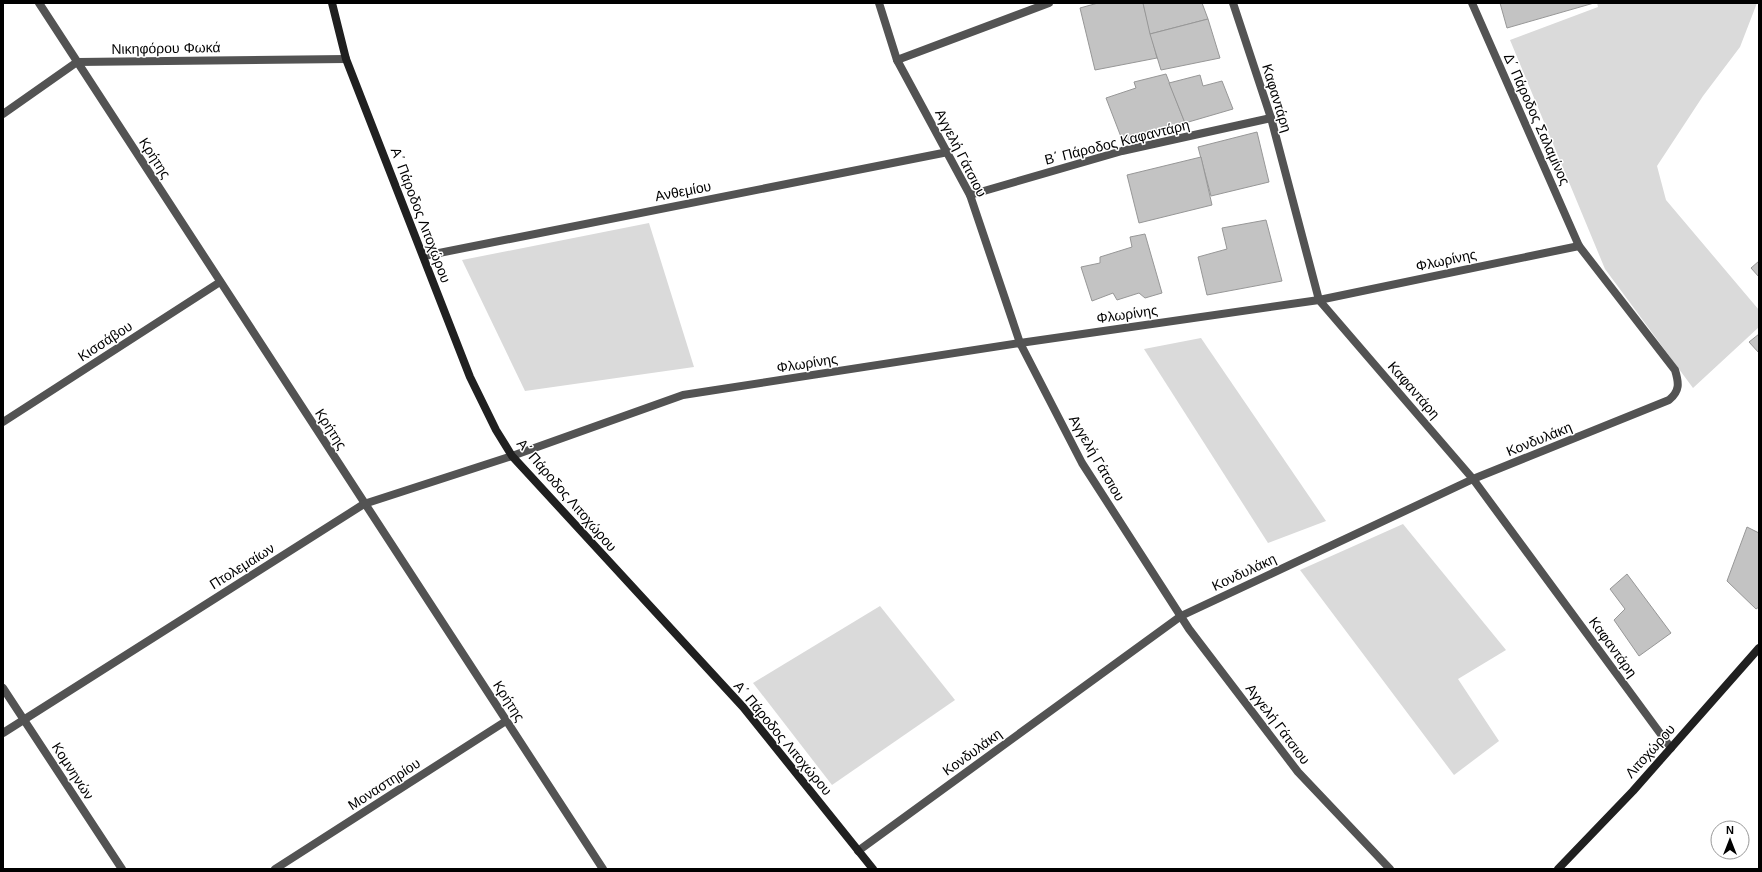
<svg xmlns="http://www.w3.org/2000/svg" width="1762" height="872" viewBox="0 0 1762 872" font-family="Helvetica,sans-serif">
<rect width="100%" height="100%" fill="#fff"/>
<g fill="#dadada">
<path d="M1597 3H1757L1740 47 1703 96 1657 166 1666 200 1759 310V327L1693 388 1605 269 1510 40 1598 7Z"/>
<path d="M649 223 694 367 525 391 462 260Z"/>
<path d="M1201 338 1326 521 1268 543 1144 349Z"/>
<path d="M1403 524 1506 650 1458 679 1499 741 1454 775 1300 570Z"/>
<path d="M880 606 955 700 832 785 753 683Z"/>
</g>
<g fill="#c3c3c3" stroke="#979797">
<path d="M1098 3H1143L1157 58 1095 70 1080 8Z"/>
<path d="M1143 3H1202L1208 19 1150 34Z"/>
<path d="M1500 3H1594L1507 28Z"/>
<path d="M1208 19 1220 58 1161 70 1150 34Z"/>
<path d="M1166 74 1185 123 1123 142 1106 98 1136 88 1134 82Z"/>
<path d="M1200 75 1203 86 1222 81 1233 109 1185 123 1169 83Z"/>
<path d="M1257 132 1269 182 1211 196 1198 147Z"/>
<path d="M1201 157 1212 205 1139 223 1127 175Z"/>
<path d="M1266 220 1282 281 1207 295 1198 257 1227 249 1222 228Z"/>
<path d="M1145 234 1162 293 1145 298 1139 293 1117 300 1113 293 1092 301 1081 267 1100 263V257L1132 247 1130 237Z"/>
<path d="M1759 261V277L1751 268Z"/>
<path d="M1759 334V353L1749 342Z"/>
<path d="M1747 527 1759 533V607L1756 609 1727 581Z"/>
<path d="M1627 574 1671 633 1639 656 1614 620 1625 609 1610 589Z"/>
</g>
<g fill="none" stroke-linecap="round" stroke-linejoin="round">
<g stroke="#535353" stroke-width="8">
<path d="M39 3 603 869"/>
<path d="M879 3 897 60 970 195 1020 343 1082 463 1189 629 1298 772 1390 869"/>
<path d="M1233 3 1271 118 1319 300 1473 479 1671 748"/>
<path d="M897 60 1049 3"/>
<path d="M3 114 77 62 346 59"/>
<path d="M970 195 1122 151 1271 118"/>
<path d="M424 256 948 152"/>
<path d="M3 422 220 282"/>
<path d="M3 688 122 869"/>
<path d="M3 733 364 504 512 456 683 395 1020 343 1319 300 1579 246"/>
<path d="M858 851 1181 616 1473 479 1669 400C1680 391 1679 383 1675 370L1579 246 1472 3"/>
<path d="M275 869 506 721"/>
</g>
<g stroke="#202020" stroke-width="8">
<path d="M332 3 346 59 470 377 496 430 512 456 743 707 873 869"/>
<path d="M1558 869 1633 791 1759 648"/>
</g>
</g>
<g text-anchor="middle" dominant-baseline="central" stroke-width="3" stroke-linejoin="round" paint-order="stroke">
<g font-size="14" fill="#000" stroke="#fff">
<text transform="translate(166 48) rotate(-1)">Νικηφόρου Φωκά</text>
<text transform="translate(1277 98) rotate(73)">Καφαντάρη</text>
<text transform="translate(1537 119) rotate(66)">Δ΄ Πάροδος Σαλαμίνος</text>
<text transform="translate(1117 142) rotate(-14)">Β΄ Πάροδος Καφαντάρη</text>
<text transform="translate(961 153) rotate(63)">Αγγελή Γάτσιου</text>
<text transform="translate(155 158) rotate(57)">Κρήτης</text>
<text transform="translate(683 191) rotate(-11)">Ανθεμίου</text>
<text transform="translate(421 215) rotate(69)">Α΄ Πάροδος Λιτοχώρου</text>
<text transform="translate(1446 260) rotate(-12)">Φλωρίνης</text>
<text transform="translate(1127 314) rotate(-8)">Φλωρίνης</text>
<text transform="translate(105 341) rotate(-33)">Κισσάβου</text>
<text transform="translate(807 363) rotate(-9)">Φλωρίνης</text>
<text transform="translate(1414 390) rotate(49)">Καφαντάρη</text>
<text transform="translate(331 429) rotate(57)">Κρήτης</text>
<text transform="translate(1539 439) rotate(-22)">Κονδυλάκη</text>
<text transform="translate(1097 458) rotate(60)">Αγγελή Γάτσιου</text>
<text transform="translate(567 495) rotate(49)">Α΄ Πάροδος Λιτοχώρου</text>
<text transform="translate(242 566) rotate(-32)">Πτολεμαίων</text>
<text transform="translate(1244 572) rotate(-25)">Κονδυλάκη</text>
<text transform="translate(1613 647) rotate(54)">Καφαντάρη</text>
<text transform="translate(509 701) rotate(57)">Κρήτης</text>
<text transform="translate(1278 724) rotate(53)">Αγγελή Γάτσιου</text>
<text transform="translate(783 738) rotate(50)">Α΄ Πάροδος Λιτοχώρου</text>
<text transform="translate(1650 751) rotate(-48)">Λιτοχώρου</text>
<text transform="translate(972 752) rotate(-36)">Κονδυλάκη</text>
<text transform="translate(73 771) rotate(57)">Κομνηνών</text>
<text transform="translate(384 784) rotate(-33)">Μοναστηρίου</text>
</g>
</g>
<rect width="1762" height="872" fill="none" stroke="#000000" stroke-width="8"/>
<g transform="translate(1730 840)"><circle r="19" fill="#ffffff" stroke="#999999"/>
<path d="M0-3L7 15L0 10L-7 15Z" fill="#000000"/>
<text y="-6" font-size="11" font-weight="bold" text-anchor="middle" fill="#000000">N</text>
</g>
</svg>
